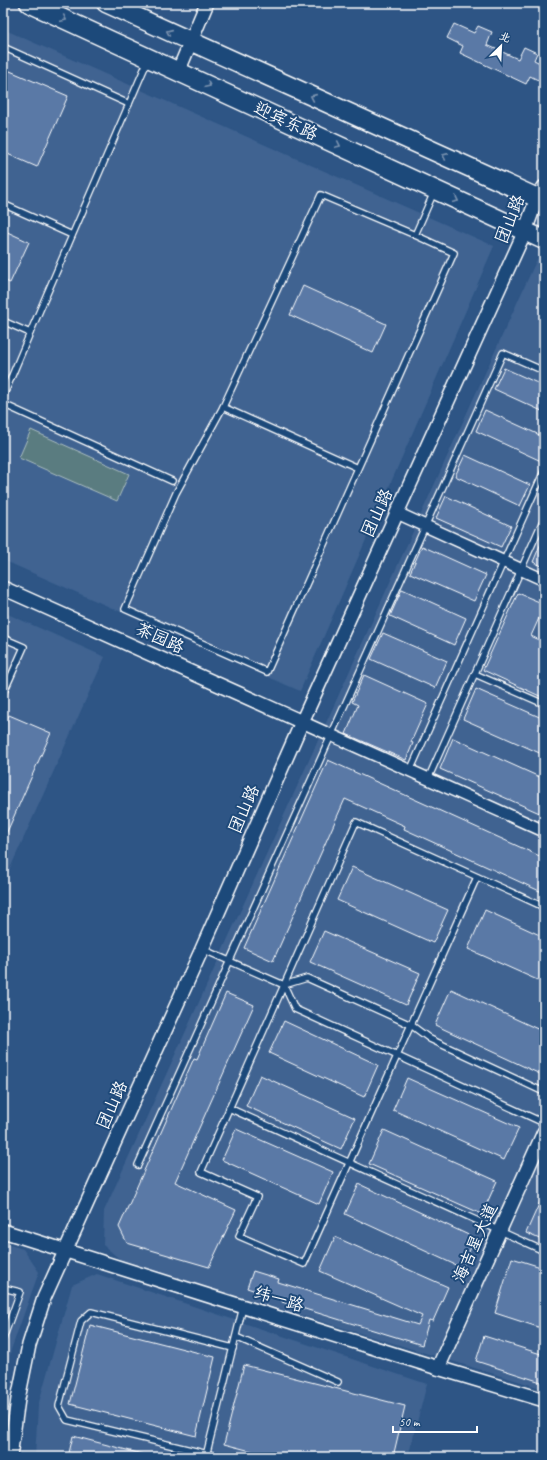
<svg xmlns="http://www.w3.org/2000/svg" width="547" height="1460" viewBox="0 0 547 1460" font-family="Caveat,'LXGW WenKai TC',sans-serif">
<rect width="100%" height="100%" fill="#2e5585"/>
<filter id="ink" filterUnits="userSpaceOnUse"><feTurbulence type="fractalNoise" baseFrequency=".025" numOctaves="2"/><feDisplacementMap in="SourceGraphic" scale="8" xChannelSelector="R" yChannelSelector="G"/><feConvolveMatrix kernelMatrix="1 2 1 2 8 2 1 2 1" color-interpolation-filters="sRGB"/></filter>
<g filter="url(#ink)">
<g fill="#3f6391">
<path d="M3 29 494 246 300 691 3 560Z"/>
<path d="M537 259 544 263V1389L122 1261 103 1245 104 1211Z"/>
<path d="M3 612 105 657 3 884Z"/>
<path d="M3 1243 23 1249 39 1272 11 1350 3 1397Z"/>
<path d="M97 1274 427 1384 408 1457H35L38 1406 72 1285Z"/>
</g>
<path fill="#5a7c80" stroke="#acbec0" d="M31 430 129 474 117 501 19 458Z"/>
<g fill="#5a79a6" stroke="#fff">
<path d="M454 24 474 33 478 26 492 32 487 45 518 59 524 47 537 53 534 60 544 65V83L530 76 526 84 460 53 463 46 447 38Z"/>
<path d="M3 68 68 96 37 167 3 152Z"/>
<path d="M3 230 29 242 10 283 3 280Z"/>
<path d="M303 286 386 324 373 353 290 315Z"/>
<path d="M504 368 544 386V412L494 389Z"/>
<path d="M485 410 544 437V454L541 461 476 431Z"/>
<path d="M465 455 530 485 520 506 455 476Z"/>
<path d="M446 496 511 526 501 547 436 518Z"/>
<path d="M544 536V567L533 562Z"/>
<path d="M422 546 486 575 474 601 410 573Z"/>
<path d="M402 589 466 618 454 645 390 616Z"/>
<path d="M518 593 544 604V607L531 636 544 642V698L483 670Z"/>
<path d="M383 633 447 661 435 688 371 659Z"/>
<path d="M364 675 428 704 411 742 413 743 406 760 346 734 358 705 352 702Z"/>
<path d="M476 689 544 719V755L463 719Z"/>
<path d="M9 715 51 733 3 841V729Z"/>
<path d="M453 738 544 779V815L440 769Z"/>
<path d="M328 760 544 858V893L404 829 405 826 345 799 273 961 244 948Z"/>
<path d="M352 867 448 910 433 943 337 900Z"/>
<path d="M485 910 544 937V983L468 949Z"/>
<path d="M324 931 420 973 406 1005 310 962Z"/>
<path d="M451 989 544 1032V1064L540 1074 435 1025Z"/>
<path d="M226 993 254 1005 175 1182 236 1210 209 1267 127 1243 119 1227 194 1058 197 1059Z"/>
<path d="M284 1021 378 1065 364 1097 269 1053Z"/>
<path d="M260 1075 355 1118 341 1149 246 1106Z"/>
<path d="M407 1078 519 1128 504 1160 393 1110Z"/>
<path d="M236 1129 333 1172 319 1204 222 1160Z"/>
<path d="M384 1130 497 1181 482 1214 369 1164Z"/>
<path d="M359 1184 475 1238 462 1268 345 1214Z"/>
<path d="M544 1193V1241L526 1233Z"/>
<path d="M335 1237 448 1287 433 1321 429 1320 422 1345 282 1302V1300L247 1288 253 1271 279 1279 278 1282 418 1325 422 1316 320 1271Z"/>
<path d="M512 1258 544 1268V1329L495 1313Z"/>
<path d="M90 1325 215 1357 196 1436 70 1404Z"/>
<path d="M484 1336 544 1355V1383L476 1361Z"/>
<path d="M244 1365 405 1406 393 1457H274L224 1444Z"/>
<path d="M73 1436 142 1454 141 1457H68Z"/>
</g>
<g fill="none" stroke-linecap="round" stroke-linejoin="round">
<g stroke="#fff" stroke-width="8">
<g id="service">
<path d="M3 47 129 104"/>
<path d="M3 204 72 235"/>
<path d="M3 321 30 333 148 60"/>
<path d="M3 397 30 333"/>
<path d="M3 404 172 481"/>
<path d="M223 407 321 195 415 235"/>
<path d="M358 468 223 407 176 493 125 609 267 672 454 253 415 235 434 192"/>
<path d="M3 638 24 647 3 694"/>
<path d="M475 674 544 704"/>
<path d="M410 771 544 471"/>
<path d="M428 779 544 518"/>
<path d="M202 949 284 985 356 822 544 907"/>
<path d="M284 985 201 1172 257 1197 239 1236 304 1264 477 877"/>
<path d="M284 985 295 1009 544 1123"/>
<path d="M284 985 307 978 411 1025 430 1039 544 1092"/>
<path d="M229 1108 544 1251"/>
<path d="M138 1165 503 353 544 371"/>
<path d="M3 1288 20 1292 3 1339"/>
<path d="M236 1337 338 1382"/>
<path d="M206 1456 243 1307"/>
<path d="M220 1457 67 1420 59 1406 81 1321 91 1312 233 1348"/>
</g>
</g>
<g stroke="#fff" stroke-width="14">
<g id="minor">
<path d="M397 513 544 580"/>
<path d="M302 722 544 831"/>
</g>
</g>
<g stroke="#fff" stroke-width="16">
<g id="tertiary">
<path d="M178 72 207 3"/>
<path d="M3 588 302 722"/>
<path d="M3 1231 438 1368 544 1400"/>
<path d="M438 1368 544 1132"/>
<path d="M10 1457 18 1399 29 1345 44 1298 202 949 302 722 525 231 537 198 544 187"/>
</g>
</g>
<g stroke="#fff" stroke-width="21">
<g id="trunk">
<path d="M29 3 544 240"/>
<path d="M106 3 544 201"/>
</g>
</g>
<use href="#service" stroke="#1f4a7a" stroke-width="5.5"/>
<use href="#minor" stroke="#1f4a7a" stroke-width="11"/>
<use href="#tertiary" stroke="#1f4a7a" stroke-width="13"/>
<use href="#trunk" stroke="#1f4a7a" stroke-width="18"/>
</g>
<defs><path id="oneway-chevron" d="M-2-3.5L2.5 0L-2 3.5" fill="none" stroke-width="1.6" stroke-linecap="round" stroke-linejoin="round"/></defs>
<g stroke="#7992af">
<use href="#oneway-chevron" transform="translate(64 19) rotate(25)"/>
<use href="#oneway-chevron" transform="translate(169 32) rotate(-156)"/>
<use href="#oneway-chevron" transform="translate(208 85) rotate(25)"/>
<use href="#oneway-chevron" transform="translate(313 97) rotate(-156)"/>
<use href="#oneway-chevron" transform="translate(338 145) rotate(25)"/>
<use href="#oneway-chevron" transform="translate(445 156) rotate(-156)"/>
<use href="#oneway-chevron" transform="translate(456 200) rotate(25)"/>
</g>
</g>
<g text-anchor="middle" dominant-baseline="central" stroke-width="4" stroke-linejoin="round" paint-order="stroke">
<g font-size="17" fill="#fff" stroke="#1f4a7a">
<text transform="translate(286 121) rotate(25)">迎宾东路</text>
<text transform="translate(510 219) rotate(-68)">团山路</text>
<text transform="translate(377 513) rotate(-65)">团山路</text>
<text transform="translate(160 638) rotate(24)">茶园路</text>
<text transform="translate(244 809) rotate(-66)">团山路</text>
<text transform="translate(112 1105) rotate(-66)">团山路</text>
<text transform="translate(475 1243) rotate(-66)">海吉星大道</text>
<text transform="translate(279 1299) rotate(17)">纬一路</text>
</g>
</g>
<rect width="547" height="1460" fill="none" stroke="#1f4a7a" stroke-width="16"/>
<rect x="8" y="8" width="531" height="1444" fill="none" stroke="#fff" stroke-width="1.5" filter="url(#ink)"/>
<g transform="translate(501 46) rotate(24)" stroke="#1f4a7a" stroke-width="3" paint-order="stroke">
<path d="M0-3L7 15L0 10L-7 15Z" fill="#ffffff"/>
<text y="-6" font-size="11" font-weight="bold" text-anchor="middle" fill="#ffffff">北</text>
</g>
<path d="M393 1426v6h84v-6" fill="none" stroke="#ffffff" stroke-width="2"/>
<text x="399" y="1426" font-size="12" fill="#ffffff" stroke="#1f4a7a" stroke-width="3" paint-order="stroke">50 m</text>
</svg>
